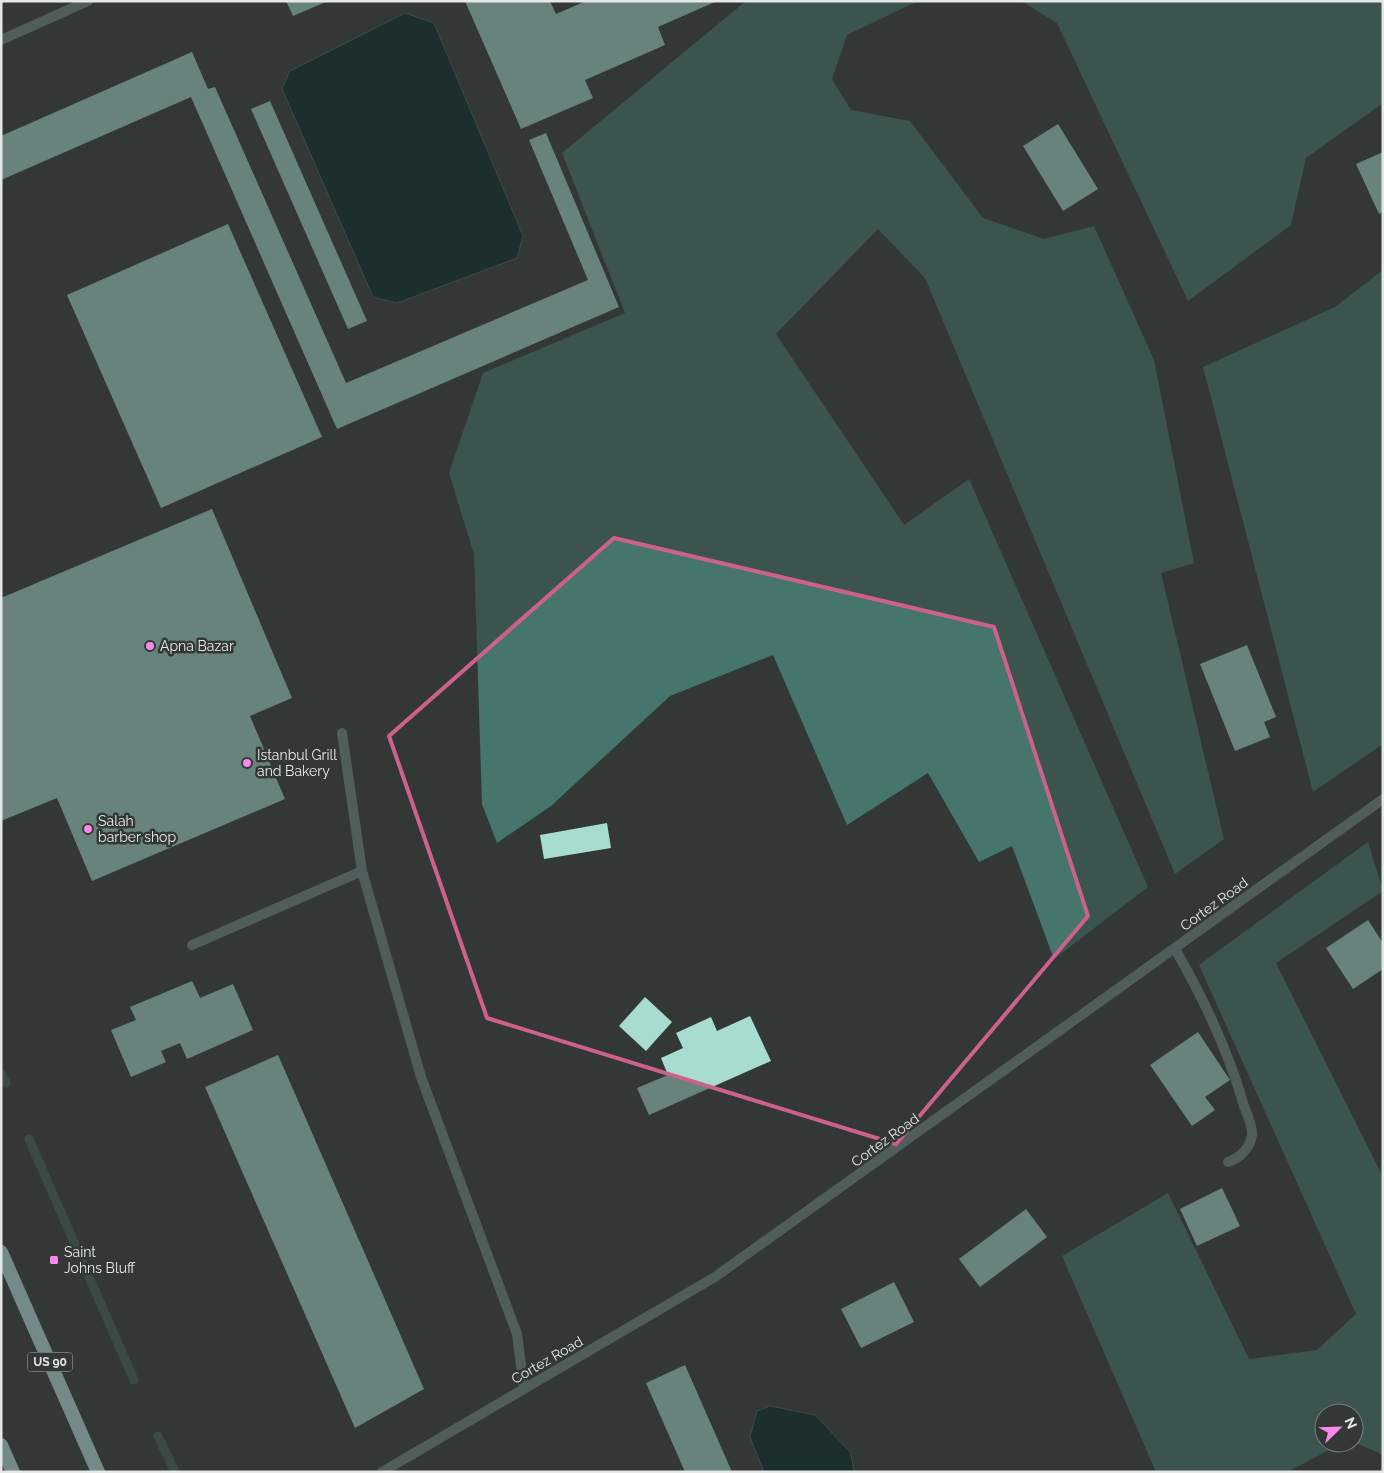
<svg xmlns="http://www.w3.org/2000/svg" width="1384" height="1473" viewBox="0 0 1384 1473" font-family="Raleway,sans-serif">
<rect width="100%" height="100%" fill="#333837"/>
<g fill="#45756c">
<path d="M746 1H918L847 35 832 79 851 110 910 121 983 218 1044 239 1094 226 1154 360 1194 563 1161 573 1224 839 1175 874 925 278 878 229 776 334 904 525 969 479 1148 887 1054 959 1012 846 979 862 928 773 847 825 773 655 670 696 551 806 497 843 482 804 474 554 449 473 483 373 625 313 562 153Z"/>
<path d="M1021 1H1383V103L1306 158 1291 225 1188 301 1057 23Z"/>
<path d="M1383 270V744L1313 792 1203 367 1335 307Z"/>
<path d="M1368 842 1383 891 1276 963 1383 1177V1455L1354 1442V1413H1324V1443H1343L1287 1472H1156L1062 1256 1168 1193 1249 1359 1317 1350 1356 1314 1199 965Z"/>
</g>
<g fill="#00251f" stroke="#45605b">
<path d="M405 13 434 23 523 236 517 258 397 303 373 297 282 89 290 71Z"/>
<path d="M770 1406 815 1415 851 1453 854 1472H764L750 1437 757 1411Z"/>
</g>
<g fill="none" stroke-linecap="round" stroke-linejoin="round">
<g stroke="#45605b" stroke-width="9">
<path d="M1 1074 6 1083"/>
<path d="M29 1139 134 1380"/>
<path d="M158 1436 175 1472"/>
</g>
</g>
<g fill="#a8dcd1">
<path d="M286 1H328L293 16Z"/>
<path d="M465 1H550L556 14 586 1H717L658 27 665 45 585 80 593 98 521 129Z"/>
<path d="M192 52 208 89 215 87 346 383 588 280 529 140 546 133 619 307 337 429 191 97 1 180V136Z"/>
<path d="M270 101 367 321 348 329 251 109Z"/>
<path d="M1058 124 1098 189 1063 211 1023 146Z"/>
<path d="M1383 152V212L1379 214 1356 164Z"/>
<path d="M228 224 322 437 161 508 67 295Z"/>
<path d="M212 509 292 698 250 716 285 799 92 881 57 798 1 821V598Z"/>
<path d="M1247 645 1276 717 1264 722 1270 737 1235 751 1200 664Z"/>
<path d="M607 823 611 848 544 859 540 835Z"/>
<path d="M1368 920 1383 943V969L1353 989 1326 948Z"/>
<path d="M192 981 200 998 233 984 253 1030 187 1059 180 1043 161 1051 166 1062 131 1077 111 1030 136 1020 130 1007Z"/>
<path d="M645 997 672 1022 646 1051 619 1026Z"/>
<path d="M750 1016 771 1061 649 1115 637 1088 668 1075 661 1058 683 1048 676 1033 711 1017 717 1031Z"/>
<path d="M1198 1032 1230 1080 1205 1097 1215 1110 1192 1126 1150 1065Z"/>
<path d="M278 1055 424 1389 355 1428 205 1087Z"/>
<path d="M1222 1188 1240 1226 1197 1246 1180 1209Z"/>
<path d="M1026 1209 1047 1237 980 1287 959 1259Z"/>
<path d="M894 1282 914 1322 861 1348 841 1309Z"/>
<path d="M685 1365 732 1472H685L646 1383Z"/>
</g>
<g fill="none" stroke-linecap="round" stroke-linejoin="round">
<g stroke="#768b86" stroke-width="10">
<path d="M1 40 88 1"/>
<path d="M342 733 362 871"/>
<path d="M192 945 362 871 421 1077 517 1334 524 1389"/>
<path d="M1175 949C1204 999 1228 1050 1244 1106 1247 1114 1253 1127 1252 1135 1250 1148 1240 1158 1228 1162"/>
</g>
<path stroke="#768b86" stroke-width="10" d="M382 1472 715 1277 1383 799"/>
<g stroke="#c4eee6" stroke-width="14">
<path d="M1 1252 98 1472"/>
<path d="M1 1445 13 1472"/>
</g>
</g>
<path d="M0 0H1384V1473H0ZM614 538 994 627 1088 916 896 1144 487 1018 389 736Z" fill="#333837" fill-opacity=".55" fill-rule="evenodd"/>
<path fill="none" stroke="#ce618c" stroke-width="4" stroke-linejoin="round" d="M614 538 994 627 1088 916 896 1144 487 1018 389 736Z"/>
<g fill="#f788ec" stroke="#333837" stroke-width="2">
<circle cx="150" cy="646" r="5"/>
<circle cx="247" cy="763" r="5"/>
<circle cx="88" cy="829" r="5"/>
<rect x="49" y="1255" width="10" height="10" rx="2.5"/>
</g>
<g text-anchor="middle" dominant-baseline="central" stroke-width="5" stroke-linejoin="round" paint-order="stroke">
<rect fill="#333837" stroke="#b0b3b2" stroke-width="1" x="27.5" y="1352.5" width="45" height="19" rx="4"/>
<g font-size="12" font-weight="bold" fill="#e5e8e7">
<text x="50" y="1362">US 90</text>
</g>
<g font-size="14" fill="#e5e8e7" stroke="#333837" text-anchor="start">
<text x="160" y="646">Apna Bazar</text>
<text x="257" y="755">Istanbul Grill<tspan x="257" dy="16">and Bakery</tspan></text>
<text x="98" y="821">Salah<tspan x="98" dy="16">barber shop</tspan></text>
<text x="64" y="1252">Saint<tspan x="64" dy="16">Johns Bluff</tspan></text>
</g>
<g font-size="14" fill="#e5e8e7" stroke="#333837">
<text transform="translate(1214 904) rotate(-36)">Cortez Road</text>
<text transform="translate(885 1140) rotate(-36)">Cortez Road</text>
<text transform="translate(547 1360) rotate(-30)">Cortez Road</text>
</g>
</g>
<rect width="1384" height="1473" fill="none" stroke="#e5e8e7" stroke-width="5"/>
<g transform="translate(1339 1428) rotate(67)"><circle r="24" fill="#333837" stroke="#7a7e7d"/>
<path d="M0-4L9 19L0 12L-9 19Z" fill="#f788ec"/>
<text y="-8" font-size="14" font-weight="bold" text-anchor="middle" fill="#e5e8e7">N</text>
</g>
</svg>
